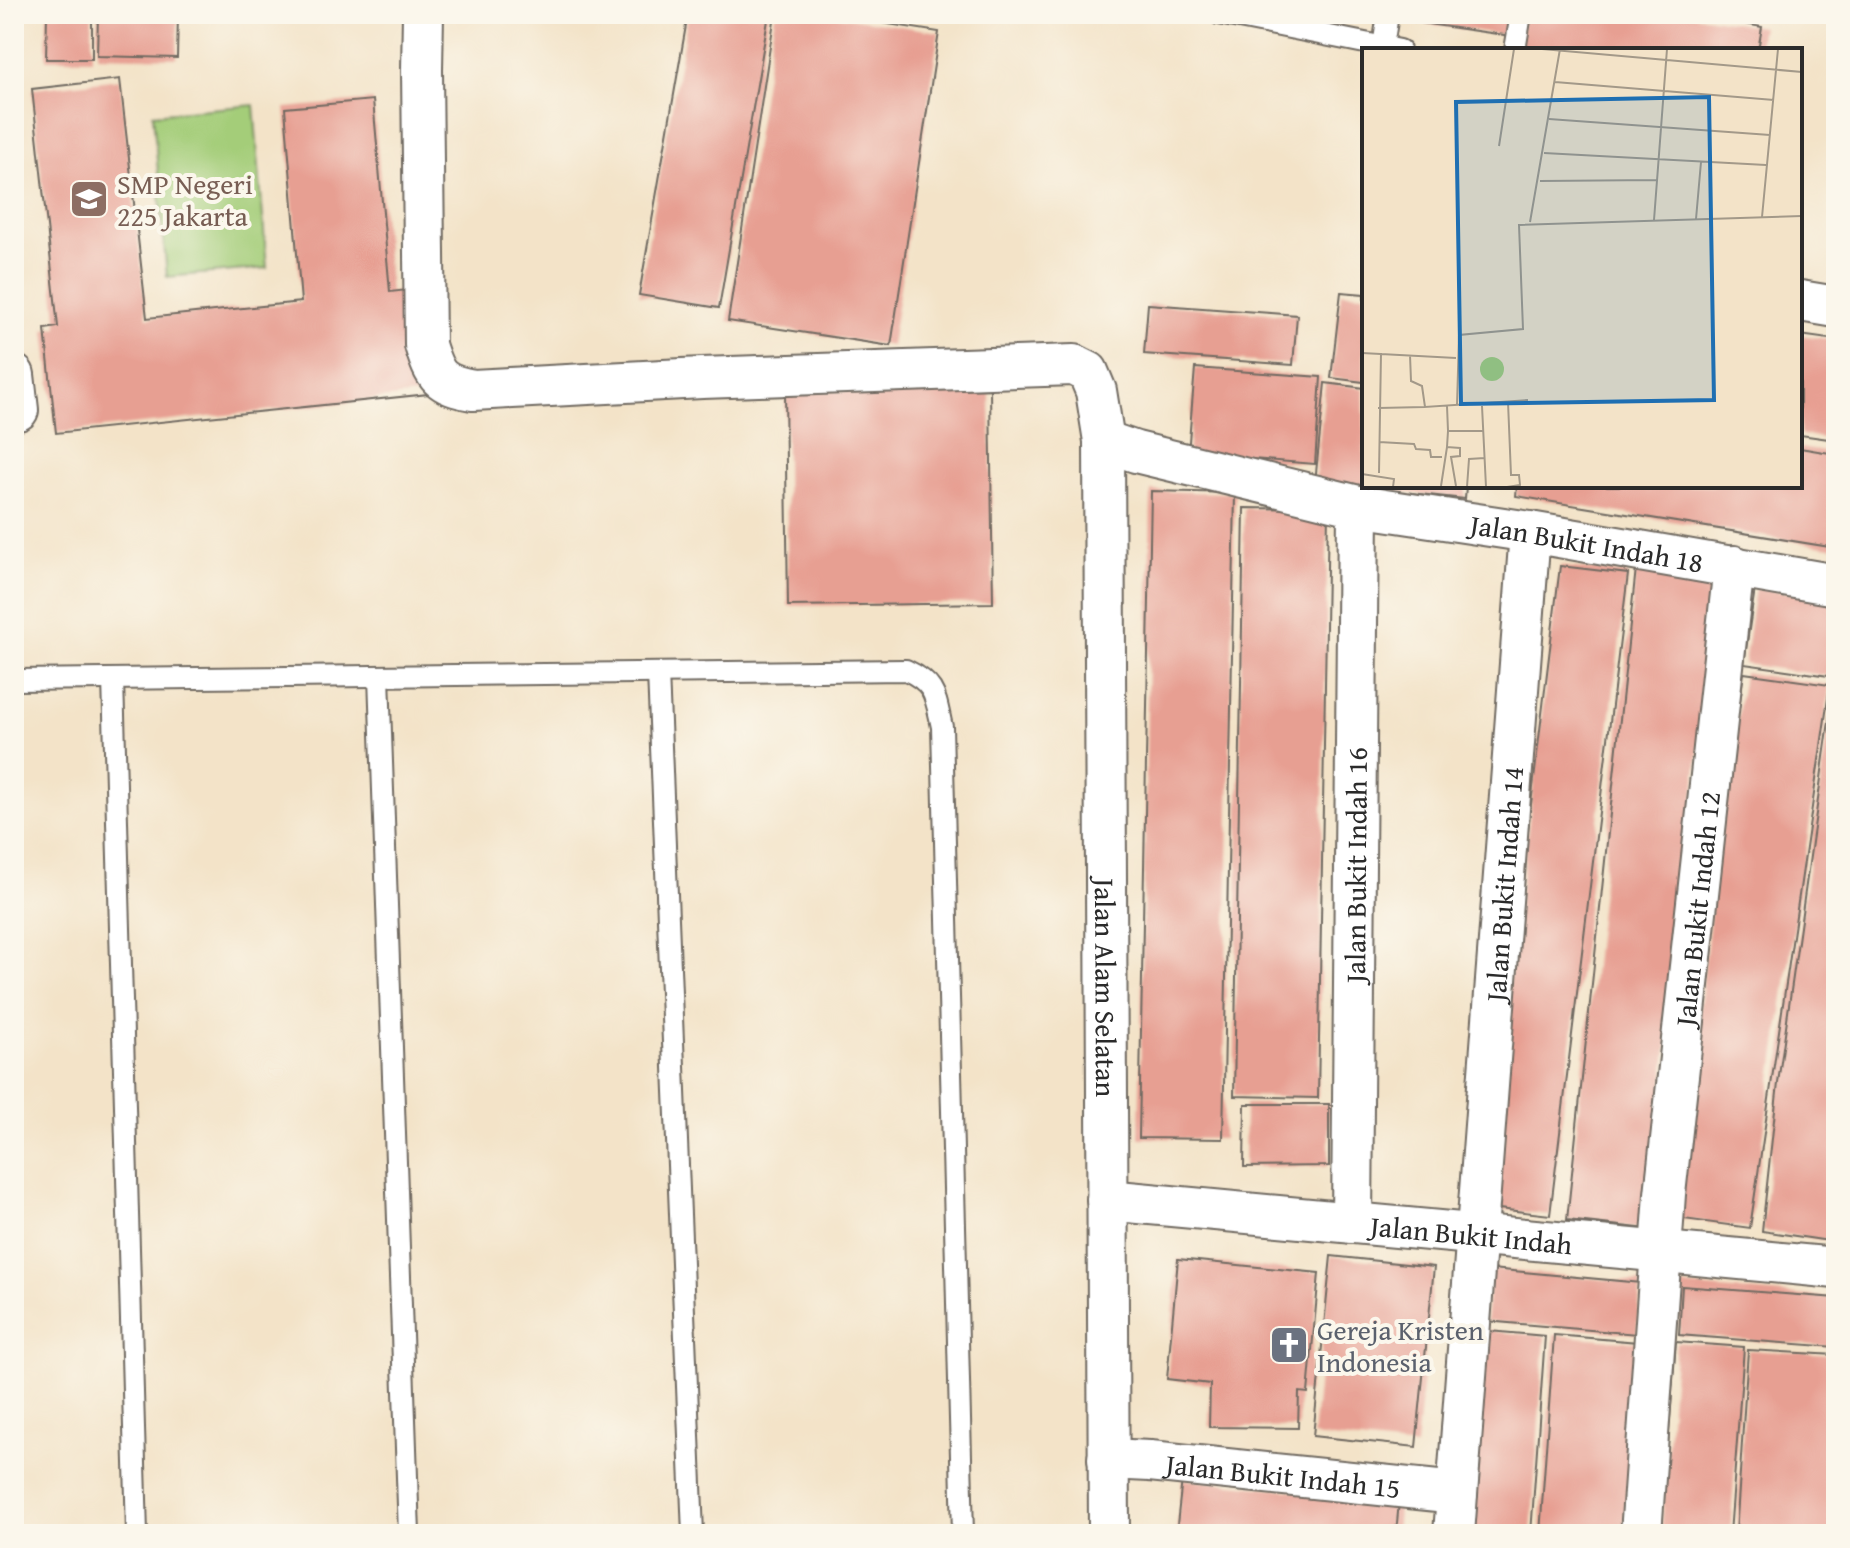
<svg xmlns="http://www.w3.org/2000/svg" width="1850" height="1548" viewBox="0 0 1850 1548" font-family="'Gentium Book Plus',serif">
<rect width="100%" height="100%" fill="#fbf7ec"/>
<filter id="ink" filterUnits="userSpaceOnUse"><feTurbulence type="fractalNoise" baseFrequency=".0125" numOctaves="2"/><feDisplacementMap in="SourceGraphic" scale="16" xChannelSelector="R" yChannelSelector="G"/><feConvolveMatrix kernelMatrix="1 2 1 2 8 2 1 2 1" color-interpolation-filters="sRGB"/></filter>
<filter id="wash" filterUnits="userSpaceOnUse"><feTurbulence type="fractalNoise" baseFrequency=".006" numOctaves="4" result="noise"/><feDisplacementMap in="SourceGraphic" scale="32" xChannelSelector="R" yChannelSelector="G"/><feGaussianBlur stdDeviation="1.8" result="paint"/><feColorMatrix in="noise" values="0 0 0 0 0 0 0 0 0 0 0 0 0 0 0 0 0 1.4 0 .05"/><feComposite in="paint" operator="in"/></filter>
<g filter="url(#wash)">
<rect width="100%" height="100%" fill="#f3e3c8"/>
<path fill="#a4cd79" stroke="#687c52" stroke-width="2" d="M254 105 267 268 167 277 153 114Z"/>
<g id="blocks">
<g fill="#e79f92">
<path d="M14 14H21L20 40H14Z"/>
<path d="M47 14H92V59H46Z"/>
<path d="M98 14H178L177 58 97 56Z"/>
<path d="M688 14H769L719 308 639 295Z"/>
<path d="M775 14H825L939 32 891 346 728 321Z"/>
<path d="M1393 14H1515L1512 36 1392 19Z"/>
<path d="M1524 14H1689L1762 27 1758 50H1517Z"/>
<path d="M120 79 147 318 301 302 285 108 373 100 390 292 417 289 428 394 56 433 45 329 58 327 32 89Z"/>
<path d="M1341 292 1364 294V382L1331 378Z"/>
<path d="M1148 304 1297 315 1293 365 1144 354Z"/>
<path d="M1800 335 1836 340V440L1800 435Z"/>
<path d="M1195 368 1321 377 1315 464 1188 454Z"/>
<path d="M1325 383 1364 388V488L1315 483Z"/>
<path d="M990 389 993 603 788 606 785 392Z"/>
<path d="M1800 448 1836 454V548L1516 496 1517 486H1800Z"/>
<path d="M1365 486H1466L1465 499 1364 488Z"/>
<path d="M1151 491 1235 493 1223 1139 1139 1138Z"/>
<path d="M1244 508 1328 509 1318 1098 1234 1096Z"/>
<path d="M1560 566 1628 574 1550 1215 1482 1207Z"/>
<path d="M1636 568 1717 577 1648 1229 1567 1220Z"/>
<path d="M1755 588 1836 599V677L1744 664Z"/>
<path d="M1744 673 1830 685 1750 1228 1676 1218 1715 874Z"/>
<path d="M1834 686H1836V1242L1762 1231 1778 1083Z"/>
<path d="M1245 1104H1329V1166L1244 1167Z"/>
<path d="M1331 1256 1434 1267 1416 1447 1313 1436Z"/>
<path d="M1178 1259 1319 1273 1308 1393 1299 1392 1298 1428 1209 1427 1210 1384 1167 1379Z"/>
<path d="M1491 1269 1641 1283 1637 1334 1486 1321Z"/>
<path d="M1682 1286 1836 1298V1347L1679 1335Z"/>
<path d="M1477 1330 1545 1336 1531 1534H1462Z"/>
<path d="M1554 1335 1638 1342 1624 1534H1540Z"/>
<path d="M1676 1342 1744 1347 1730 1534H1661Z"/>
<path d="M1748 1350 1836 1355V1534H1736Z"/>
<path d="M1182 1479 1399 1501 1396 1534H1176Z"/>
</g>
</g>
</g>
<g filter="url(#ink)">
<use href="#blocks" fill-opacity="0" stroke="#716b62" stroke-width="2"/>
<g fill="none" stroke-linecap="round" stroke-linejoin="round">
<g stroke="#716b62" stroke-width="24">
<g id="lane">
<path d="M1219 14 1400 50"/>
<path d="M1383 47 1388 14"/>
<path d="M1515 50 1521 14"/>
<path d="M658 673 693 1534"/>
<path d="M379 676 409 1534"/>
<path d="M113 679 137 1534"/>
<path d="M14 680 906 670C936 684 935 696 942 727L963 1534"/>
</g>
</g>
<g stroke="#716b62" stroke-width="44">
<g id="street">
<path id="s1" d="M423 14 422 70 425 345C435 377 439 384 473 390L702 378 1074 365 1088 372 1096 391 1104 441 1109 1534"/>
<path d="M1800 301 1836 307"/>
<path d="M14 375 18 410"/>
<path id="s2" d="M1104 441 1136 452 1358 506 1530 532 1836 585"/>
<path id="s3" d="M1107 1200 1836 1268"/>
<path id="s4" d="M1352 1223 1358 506"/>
<path id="s5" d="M1108 1459 1150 1461 1457 1493"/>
<path id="s6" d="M1454 1534 1530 532"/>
<path id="s7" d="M1641 1534 1665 1194 1734 566"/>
</g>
</g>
<use href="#lane" stroke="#fff" stroke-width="20"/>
<use href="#street" stroke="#fff" stroke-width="40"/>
</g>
</g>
<defs>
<g id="school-square" transform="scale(2)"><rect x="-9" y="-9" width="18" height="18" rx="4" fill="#8d6e63" stroke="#fbf7ec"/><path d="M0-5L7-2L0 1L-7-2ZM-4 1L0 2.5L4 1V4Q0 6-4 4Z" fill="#fff"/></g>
<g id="church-square" transform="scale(2)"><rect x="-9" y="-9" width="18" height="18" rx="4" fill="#6b7280" stroke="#fbf7ec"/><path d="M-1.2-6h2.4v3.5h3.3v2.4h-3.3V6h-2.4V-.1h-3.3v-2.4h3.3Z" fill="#fff"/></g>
</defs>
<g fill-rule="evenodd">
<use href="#school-square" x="89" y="199"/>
<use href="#church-square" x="1289" y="1345"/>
</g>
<g text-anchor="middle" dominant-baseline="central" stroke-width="8" stroke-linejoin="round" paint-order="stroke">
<g font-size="28" fill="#785e54" stroke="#fbf7ec" text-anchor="start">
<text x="117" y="183">SMP Negeri<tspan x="117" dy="32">225 Jakarta</tspan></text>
</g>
<g font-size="28" fill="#2b2b2b" stroke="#fbf7ec">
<text stroke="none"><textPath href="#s2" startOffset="494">Jalan Bukit Indah 18</textPath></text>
<text stroke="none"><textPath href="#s4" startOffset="358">Jalan Bukit Indah 16</textPath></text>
<text stroke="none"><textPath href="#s6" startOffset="652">Jalan Bukit Indah 14</textPath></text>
<text stroke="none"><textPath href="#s7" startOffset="628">Jalan Bukit Indah 12</textPath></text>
<text stroke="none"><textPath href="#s1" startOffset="1638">Jalan Alam Selatan</textPath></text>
<text stroke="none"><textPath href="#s3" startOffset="366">Jalan Bukit Indah</textPath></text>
<text stroke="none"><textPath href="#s5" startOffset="176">Jalan Bukit Indah 15</textPath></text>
</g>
<g font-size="28" fill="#5b616d" stroke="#fbf7ec" text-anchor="start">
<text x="1317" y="1329">Gereja Kristen<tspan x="1317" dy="32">Indonesia</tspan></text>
</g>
</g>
<g transform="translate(1362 48)">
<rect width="440" height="440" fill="#f3e3c8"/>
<path d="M118 321a12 12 0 1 1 24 0a12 12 0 1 1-24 0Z" fill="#a4cd79"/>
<path fill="none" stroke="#a39989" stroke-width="2" d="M180 1 440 24M193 34 412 52M187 71 408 87M137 98 152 1M182 105 404 117M178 133 295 132M400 169 416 1M334 171 339 114M292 172 305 1M168 174 198 1M0 305 94 310M48 307 49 333 60 338 63 359 166 352M85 358 86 383M95 358 97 287 161 281 157 177 440 168M120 358 124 439M16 360 63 359M17 394 52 396 54 401 68 402 69 409H80M85 399 86 383H122M17 425 19 305M0 426 32 431 31 439M79 438 85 399 98 400V408L89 409 94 438M68 439H104M105 439 107 411 123 410M145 439 158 437 157 427H149L146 354"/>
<path fill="#1f6fb2" fill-opacity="0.15" stroke="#1f6fb2" stroke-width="4" d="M347 49 352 352 99 356 94 54Z"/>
<rect width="440" height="440" fill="none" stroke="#2b2b2b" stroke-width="4"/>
</g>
<rect width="1850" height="1548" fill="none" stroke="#fbf7ec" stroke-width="48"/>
</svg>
